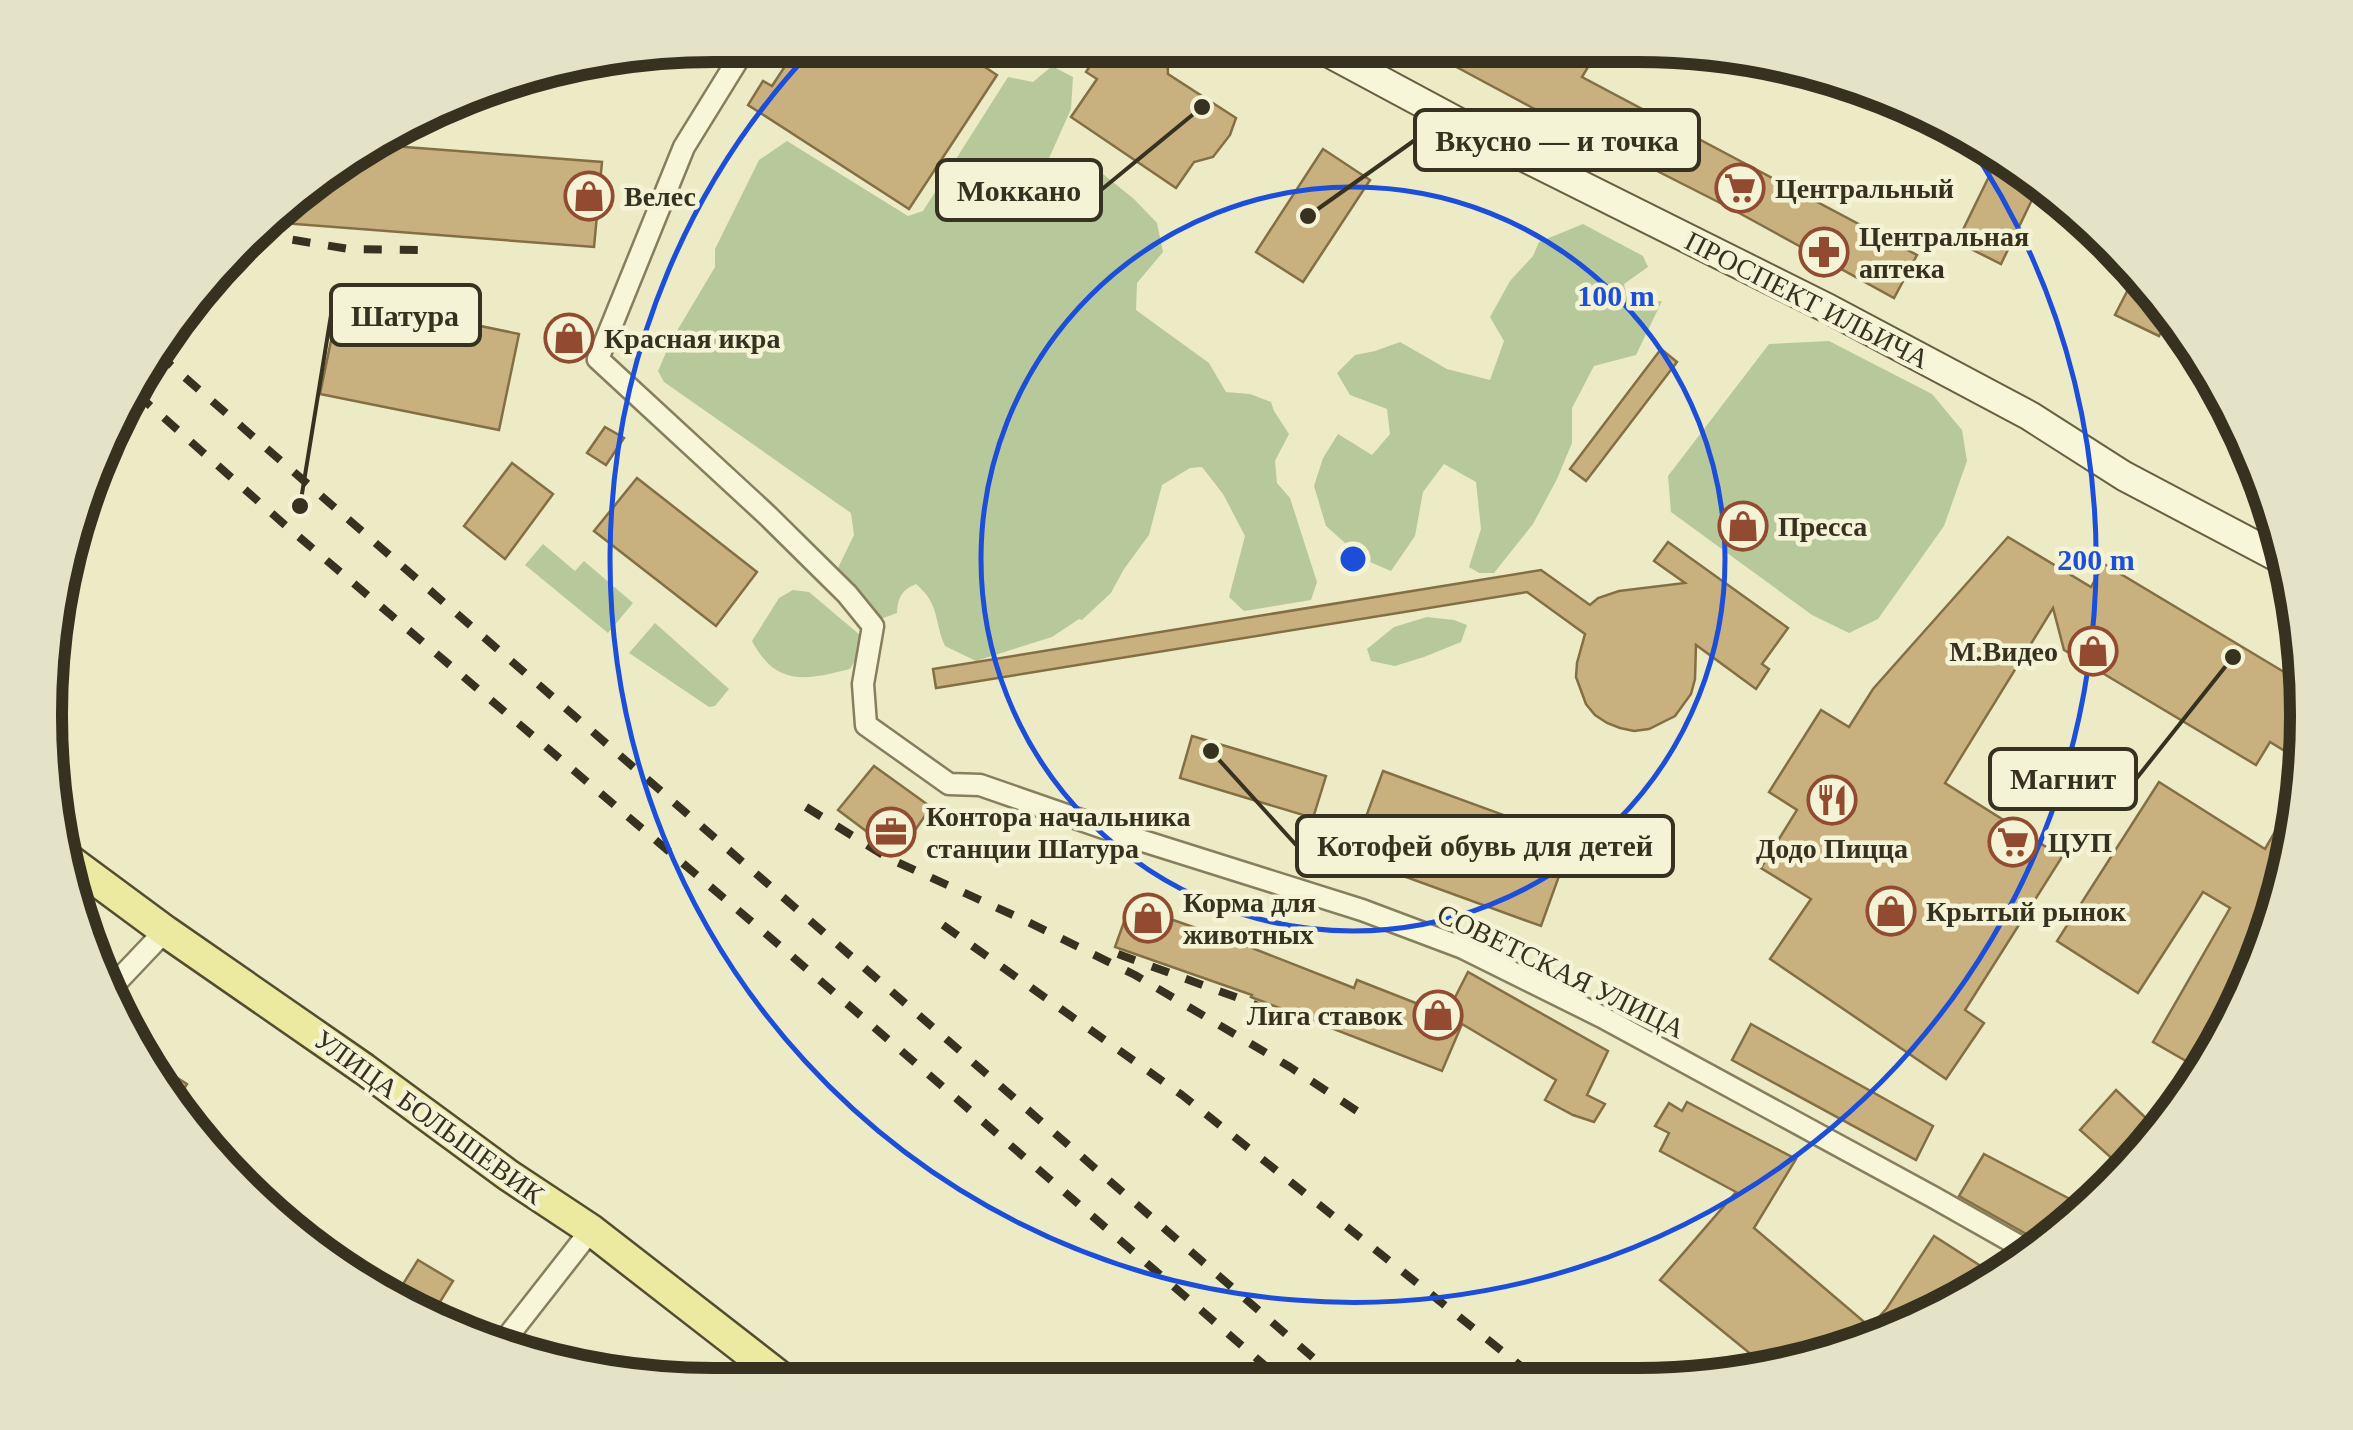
<svg xmlns="http://www.w3.org/2000/svg" width="2353" height="1430" viewBox="0 0 2353 1430" font-family="Georgia,serif">
<rect width="100%" height="100%" fill="#ecebc6"/>
<g fill="#b7c99b">
<path d="M1052 66 1073 77 1071 109 1046 165 1054 206 1070 187 1103 174 1134 199 1157 223 1163 252 1137 283 1136 310 1209 363 1226 392 1250 394 1271 402 1274 411 1289 434 1275 461 1277 483 1290 498 1317 582 1311 600 1244 611 1229 597 1245 536 1223 494 1202 467 1190 468 1162 485 1149 535 1124 569 1111 593 1082 620 1079 619 1052 637 976 661 945 646C933 619 941 606 916 584 902 590 898 597 897 613L878 620 837 570 854 535 851 513 664 382 658 371 671 341 715 267V249L759 160 787 141 908 216 923 211 1008 77 1033 82Z"/>
<path d="M1583 224 1643 256 1648 267 1624 284 1628 305 1662 301 1636 355 1594 366 1572 408V443L1557 479 1533 524 1494 573H1479L1469 567 1481 529 1476 482 1444 464 1423 492 1415 536 1391 571 1363 559 1326 526 1314 486 1323 458 1338 434 1372 455 1390 434 1387 409 1350 395 1337 373 1355 355 1375 351 1400 342 1447 369 1490 380 1504 341 1490 317 1510 281 1533 256 1539 242Z"/>
<path d="M1829 341 1932 394 1962 430 1967 461 1944 526 1878 619 1849 633 1812 615 1671 512 1668 476 1769 344Z"/>
<path d="M543 544 575 571 584 561 633 603 608 633 525 565Z"/>
<path d="M793 590 809 592 860 635 864 646 850 669C807 680 776 687 752 641L779 598Z"/>
<path d="M1427 617 1454 620 1467 625 1461 642 1424 657 1395 666 1371 661 1367 649 1394 627Z"/>
<path d="M655 623 729 689 715 706 709 707 629 653Z"/>
</g>
<g fill="#c8b17e" stroke="#846f44" stroke-width="2.5">
<path d="M799 45 953 46 997 75 909 209 748 105 763 81 772 86Z"/>
<path d="M1103 47 1167 48 1168 74 1236 118 1230 135 1213 157 1194 162 1176 188 1071 117 1097 79 1086 72Z"/>
<path d="M1423 49 1598 50 1582 77 1917 255 1894 298 1730 208 1531 107Z"/>
<path d="M379 145 602 162 594 247 269 222 308 183Z"/>
<path d="M1323 149 1370 180 1303 282 1256 252Z"/>
<path d="M1999 156 2041 181 2001 264 1957 242Z"/>
<path d="M2138 270 2171 314 2159 336 2115 315Z"/>
<path d="M340 297 519 334 499 430 320 394Z"/>
<path d="M1661 349 1677 362 1586 481 1570 469Z"/>
<path d="M605 427 624 438 606 465 587 453Z"/>
<path d="M512 463 553 494 505 559 464 526Z"/>
<path d="M637 478 757 572 716 626 594 531Z"/>
<path d="M2008 537 2091 587 2104 564 2304 684 2307 758 2306 764 2270 742 2256 765 2064 650 2053 608 1945 783 2062 857 1965 1010 1984 1023 1946 1079 1770 959 1811 899 1761 868 1797 810 1769 792 1821 710 1849 727 1873 689Z"/>
<path d="M1668 542 1788 628 1762 664 1769 669 1756 689 1696 645 1695 679 1691 694 1675 716 1649 729 1634 731 1620 728 1607 723 1595 715 1586 704 1576 677 1577 663 1585 634 1527 592 936 688 933 669 1541 570 1590 605 1598 598 1619 591 1685 583 1654 561Z"/>
<path d="M1192 736 1326 776 1313 818 1180 778Z"/>
<path d="M874 766 931 807 898 855 838 810Z"/>
<path d="M1383 771 1572 840 1541 926 1351 857Z"/>
<path d="M2159 782 2265 849 2279 825 2294 834 2285 888 2249 983 2200 1069 2153 1042 2230 908 2203 892 2138 993 2057 941Z"/>
<path d="M1130 905 1242 944 1354 988 1357 980 1446 1015 1468 972 1608 1051 1587 1095 1605 1104 1594 1122 1573 1115 1545 1100 1556 1080 1462 1024 1442 1071 1251 997 1252 995 1115 947Z"/>
<path d="M1751 1024 1933 1126 1916 1160 1732 1060Z"/>
<path d="M142 1055 187 1084 174 1104 158 1088Z"/>
<path d="M2116 1090 2161 1132 2125 1170 2080 1130Z"/>
<path d="M1687 1102 1796 1159 1754 1228 1870 1327 1887 1308 1934 1236 1998 1277 1972 1296 1812 1362 1769 1369 1660 1280 1736 1192 1660 1151 1669 1133 1655 1126 1669 1103 1682 1111Z"/>
<path d="M1984 1154 2089 1209 2080 1218 2044 1244 1959 1196Z"/>
<path d="M418 1260 453 1281 430 1318 395 1297Z"/>
</g>
<g fill="none" stroke-linecap="round" stroke-linejoin="round">
<g stroke="#867e5d" stroke-width="25">
<g id="street">
<path d="M747 45 684 147 598 359 767 515 847 594 873 626 863 684 866 725 949 784 980 785 1124 835 1362 910 1463 948 1602 1017 1933 1197 2032 1253"/>
<path d="M110 989 165 931"/>
<path d="M501 1345 591 1230"/>
</g>
</g>
<g stroke="#685f40" stroke-width="32">
<path id="secondary" d="M1320 48 1508 149 1829 309 2030 416 2124 476 2287 562"/>
</g>
<g stroke="#544b31" stroke-width="35">
<path id="primary" d="M69 860 165 931 364 1069 508 1175 591 1230 784 1380"/>
</g>
<use href="#street" stroke="#f7f6d9" stroke-width="20"/>
<use href="#secondary" stroke="#f7f6d9" stroke-width="28"/>
<use href="#primary" stroke="#ece9a1" stroke-width="30"/>
<g stroke="#373120" stroke-width="8" stroke-dasharray="18 18" stroke-linecap="butt">
<path d="M257 234 349 249 424 250"/>
<path d="M158 354 1341 1382"/>
<path d="M137 394 285 525 779 945 1284 1382"/>
<path d="M806 807 888 858 1024 920 1135 975 1290 1067 1357 1111"/>
<path d="M943 925 1182 1095 1542 1383"/>
<path d="M1118 954 1249 1002 1306 1027"/>
</g>
</g>
<g fill="none" stroke="#1d4ed8" stroke-width="5">
<circle cx="1353" cy="559" r="372"/>
<path d="M1965 138A743 743 0 1 1 814 48"/>
</g>
<defs>
<g id="supermarket-ring" transform="scale(2.5)"><circle r="9.5" fill="#f4f3d5" stroke="#924a30" stroke-width="1.5"/><path d="M-6-5.5h2.5l.6 2H6L4.5 2H-2.5L-4.4-4H-6ZM-1.5 3.2a1.3 1.3 0 1 0 .1 0ZM3 3.2a1.3 1.3 0 1 0 .1 0Z" fill="#924a30"/></g>
<g id="shop-ring" transform="scale(2.5)"><circle r="9.5" fill="#f4f3d5" stroke="#924a30" stroke-width="1.5"/><path d="M-5-2.5h2.3a2.7 3.5 0 0 1 5.4 0H5L5.5 6h-11ZM-1.5-2.5h3a1.5 2.3 0 0 0-3 0Z" fill="#924a30"/></g>
<g id="pharmacy-ring" transform="scale(2.5)"><circle r="9.5" fill="#f4f3d5" stroke="#924a30" stroke-width="1.5"/><path d="M-2-6h4v4h4v4h-4v4h-4v-4h-4v-4h4Z" fill="#924a30"/></g>
<g id="restaurant-ring" transform="scale(2.5)"><circle r="9.5" fill="#f4f3d5" stroke="#924a30" stroke-width="1.5"/><path d="M-5-6h1v4h1v-4h1v4h1v-4h1v5L-1.5 .5V6h-2V.5L-5-1ZM5-6V6H3V1.5H1.5Q1.5-4 5-6Z" fill="#924a30"/></g>
<g id="office-ring" transform="scale(2.5)"><circle r="9.5" fill="#f4f3d5" stroke="#924a30" stroke-width="1.5"/><path d="M-6-3h4V-5.5h4V-3h4V5H-6ZM-1-4.5V-3h2v-1.5ZM-6 0V1H6V0Z" fill="#924a30"/></g>
</defs>
<g fill-rule="evenodd">
<use href="#supermarket-ring" x="1740" y="188"/>
<use href="#shop-ring" x="589" y="196"/>
<use href="#pharmacy-ring" x="1824" y="252"/>
<use href="#shop-ring" x="569" y="338"/>
<use href="#shop-ring" x="1743" y="526"/>
<use href="#shop-ring" x="2093" y="651"/>
<use href="#restaurant-ring" x="1832" y="800"/>
<use href="#office-ring" x="891" y="832"/>
<use href="#supermarket-ring" x="2013" y="842"/>
<use href="#shop-ring" x="1891" y="911"/>
<use href="#shop-ring" x="1148" y="918"/>
<use href="#shop-ring" x="1438" y="1015"/>
</g>
<g text-anchor="middle" dominant-baseline="central" stroke-width="9" stroke-linejoin="round" paint-order="stroke">
<g font-size="28" font-weight="bold" fill="#373120" stroke="#f4f3d5" text-anchor="start">
<text x="1775" y="188">Центральный</text>
<text x="624" y="196">Велес</text>
<text x="1859" y="236">Центральная<tspan x="1859" dy="32">аптека</tspan></text>
<text x="604" y="338">Красная икра</text>
<text x="1778" y="526">Пресса</text>
<text x="2058" y="651" text-anchor="end">М.Видео</text>
<text x="926" y="816">Контора начальника<tspan x="926" dy="32">станции Шатура</tspan></text>
<text x="2048" y="842">ЦУП</text>
<text x="1832" y="848" text-anchor="middle">Додо Пицца</text>
<text x="1183" y="902">Корма для<tspan x="1183" dy="32">животных</tspan></text>
<text x="1926" y="911">Крытый рынок</text>
<text x="1403" y="1015" text-anchor="end">Лига ставок</text>
</g>
<g font-size="28" fill="#373120" stroke="#f4f3d5">
<text transform="translate(1807 300) rotate(27)">ПРОСПЕКТ ИЛЬИЧА</text>
<text transform="translate(1561 971) rotate(26)">СОВЕТСКАЯ УЛИЦА</text>
<text transform="translate(429 1117) rotate(36)">УЛИЦА БОЛЬШЕВИК</text>
</g>
</g>
<path d="M0 0H2353V1430H0ZM714 62H1638A652 652 0 0 1 2290 714V716A652 652 0 0 1 1638 1368H714A652 652 0 0 1 62 716V714A652 652 0 0 1 714 62Z" fill="#e5e3c7" fill-rule="evenodd"/>
<path fill="none" stroke="#373120" stroke-width="12" d="M714 62H1638A652 652 0 0 1 2290 714V716A652 652 0 0 1 1638 1368H714A652 652 0 0 1 62 716V714A652 652 0 0 1 714 62Z"/>
<circle cx="1353" cy="559" r="15" fill="#1d4ed8" stroke="#f4f3d5" stroke-width="5"/>
<g font-size="30" text-anchor="middle" font-weight="bold" fill="#1d4ed8" stroke="#f4f3d5" stroke-width="9" stroke-linejoin="round" paint-order="stroke">
<text x="1616" y="306">100 m</text>
<text x="2096" y="570">200 m</text>
</g>
<path fill="none" stroke="#373120" stroke-width="4" d="M1308 216L1415 140M1202 107L1101 190M300 506L331 315M2233 657L2136 779M1211 751L1297 846"/>
<g fill="#373120" stroke="#f4f3d5" stroke-width="4">
<circle cx="1308" cy="216" r="10"/>
<circle cx="1202" cy="107" r="10"/>
<circle cx="300" cy="506" r="10"/>
<circle cx="2233" cy="657" r="10"/>
<circle cx="1211" cy="751" r="10"/>
</g>
<g fill="#f4f3d5" stroke="#373120" stroke-width="4">
<rect x="1415" y="110" width="284" height="60" rx="10"/>
<rect x="937" y="160" width="164" height="60" rx="10"/>
<rect x="331" y="285" width="149" height="60" rx="10"/>
<rect x="1990" y="749" width="146" height="60" rx="10"/>
<rect x="1297" y="816" width="376" height="60" rx="10"/>
</g>
<g font-size="30" text-anchor="middle" font-weight="bold" fill="#373120">
<text x="1557" y="151">Вкусно — и точка</text>
<text x="1019" y="201">Моккано</text>
<text x="405" y="326">Шатура</text>
<text x="2063" y="789">Магнит</text>
<text x="1485" y="856">Котофей обувь для детей</text>
</g>
</svg>
